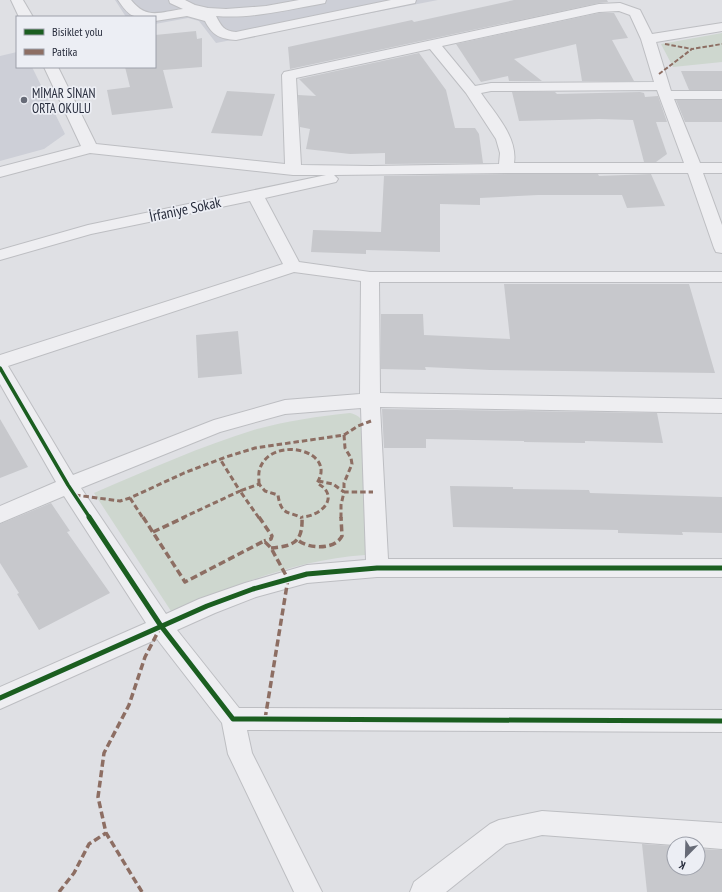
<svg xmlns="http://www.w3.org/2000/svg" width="722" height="892" viewBox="0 0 722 892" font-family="'PT Sans Narrow',sans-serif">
<rect width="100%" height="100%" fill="#dfe0e4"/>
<g fill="#cdcfd7">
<path d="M115 0H438L216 43 199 21 188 18 155 24V17H126Z"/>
<path d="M17 52V67H32L65 134 44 149 0 161V56Z"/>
</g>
<g fill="#ced7cf">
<path d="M722 33V62L673 67 661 44Z"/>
<path d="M350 413C362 416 363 421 365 432V555C295 560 236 585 171 611L94 493C148 470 201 446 257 429 287 421 319 416 350 413Z"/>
</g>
<g fill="#c7c8cc">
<path d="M514 0H607L608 2 599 3 290 69 288 47 412 20 414 22Z"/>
<path d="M599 13H614L628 38 612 40 634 81H582L576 44 514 59 542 81H509L508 76 481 82 456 44Z"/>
<path d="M196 31 197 39 202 38V67L163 70 173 108 112 115 107 90 130 87 125 67H155V35Z"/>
<path d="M419 53 446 90 455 128H475L479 134 483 163 385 164V153L350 154 306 149 310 129 300 127 298 95 316 96 299 79Z"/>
<path d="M681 71H722V90H689Z"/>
<path d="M227 91 275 94 262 136 211 133Z"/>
<path d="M512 92H555L557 94 640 92 644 93 645 97 658 96 667 122H656L667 154 656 162H644L633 120 599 119 519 121Z"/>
<path d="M676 100H722V122H685Z"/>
<path d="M508 174H598L599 176 651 174 665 206 627 208 622 195H538L480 198V205L440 204V252L366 250V254L311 252 313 230 381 232 384 176Z"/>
<path d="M504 284H689L715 373 490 370 425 367 426 370 381 369V314H423L424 335 510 339Z"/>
<path d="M238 331 242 374 198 378 196 335Z"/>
<path d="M382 409 657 413 663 443 585 441V443L524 442V441L426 439V448H384Z"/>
<path d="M0 419 28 467 0 478Z"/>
<path d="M450 486 513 487V489L589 490 590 493 722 497V533L682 532 683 535 618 533V530L453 527Z"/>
<path d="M51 503 70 531 67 532 110 593 39 630 17 594 19 593 0 563V524Z"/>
<path d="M642 844 674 846V868H698V849L722 850V892H647Z"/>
</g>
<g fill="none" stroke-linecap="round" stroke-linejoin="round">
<g stroke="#bdbec2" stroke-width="2">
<g id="street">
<path d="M11 0H23L33 17H19Z"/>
<path d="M118 0H131C147 20 160 12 183 9L170 3 169 0H185L195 5 208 8 226 9 266 6 299 0H326L325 3 320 4C286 10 251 19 216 16 221 26 224 31 236 32L391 0H416L415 3 410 4 236 40C220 39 212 35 205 21L187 16 155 21V17C133 17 131 19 118 0Z"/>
<path d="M620 3 640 10 652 34 722 23V31L656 42 671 91H722V99H674L700 163H722V173H703L722 225V253L716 252 714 248 688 173H506L334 175 338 179 336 182 265 198 299 262 370 272H722V282H379L380 393 722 399V413L380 407 388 559H722V577H377L307 583 256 597 215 613 177 630 239 708 722 710V732L247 730 252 753 322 892H294L228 754 222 723 157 639 0 709V687L146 623 64 496 0 523V506L56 482 0 384V355L283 264 250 201 91 234 0 260V250L88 225 326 175H293L90 153 0 177V167L81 146 44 67H58L96 144 285 164 282 75 284 72 599 4ZM619 11 630 15 641 39 654 82 491 83 475 86 442 46 599 12ZM430 49 466 93 496 139 500 153 499 164 371 166 301 165 296 78ZM657 90 684 163H514C518 137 495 114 481 93L491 91ZM294 272 361 281 360 394 285 400 214 420 73 475 8 366ZM361 408 366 560 307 565 245 583 199 599 166 614 81 488 220 432 285 414Z"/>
<path d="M542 811 722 823V849L698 847V844L674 845 542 835 506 844 446 892H410L414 882 490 824 499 820Z"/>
</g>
</g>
<use href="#street" fill="#eeeef1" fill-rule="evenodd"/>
<g stroke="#8d6e63" stroke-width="2" stroke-dasharray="4.5 2" stroke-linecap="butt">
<path d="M665 44 692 49"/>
<path d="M659 74 692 49 722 44"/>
</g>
<g stroke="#8d6e63" stroke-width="3" stroke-dasharray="5.5 3" stroke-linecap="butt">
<path d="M344 435 345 448 351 458 352 464 344 483V492"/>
<path d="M318 481 333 484 344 492"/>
<path d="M259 484C259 479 258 473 260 468 272 435 338 450 317 483 341 496 322 516 302 517"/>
<path d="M75 495 120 501 130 498 184 473 226 457 255 448 344 435 358 426 371 421"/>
<path d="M130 498 143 518"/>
<path d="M182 518 240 491 220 459"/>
<path d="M259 518 240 491 259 484 265 491 278 495C281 516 289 511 302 518"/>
<path d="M341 518V505L344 492H373"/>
</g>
<g stroke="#8d6e63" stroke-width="3.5" stroke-dasharray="7 3.5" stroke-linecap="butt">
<path d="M143 517 185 582 264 541 271 548 288 579 265 719"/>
<path d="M259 517 272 536 271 539 264 541"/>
<path d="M153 532 185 517"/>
<path d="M299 541C310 549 335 550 342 536L341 517"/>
<path d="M271 548C294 546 303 542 302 517"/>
<path d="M59 892 74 873 89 844 106 833"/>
<path d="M142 892 106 833 98 797 104 753 129 705 145 657 160 628"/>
</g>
<g stroke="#eceef4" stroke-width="6">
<path id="cycleway-far1" d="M0 368 68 485 90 518"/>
</g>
<g stroke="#eceef4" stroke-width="8">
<g id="cycleway">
<path d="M89 517 161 626 233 719 722 721"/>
<path d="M0 698 207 606 253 589 307 574 377 568H722"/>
</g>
</g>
<use href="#cycleway-far1" stroke="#1b5e20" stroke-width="3.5"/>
<use href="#cycleway" stroke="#1b5e20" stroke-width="5"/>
</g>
<circle fill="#676b77" stroke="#eceef4" stroke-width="1.5" cx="24" cy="100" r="4"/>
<g text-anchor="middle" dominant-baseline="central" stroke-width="3.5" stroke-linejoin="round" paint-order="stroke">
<g font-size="13" fill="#272c3c" stroke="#eceef4" text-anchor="start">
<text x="32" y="93">MİMAR SİNAN<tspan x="32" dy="15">ORTA OKULU</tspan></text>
</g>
<g font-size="15" fill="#272c3c" stroke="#eceef4">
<text transform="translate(185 209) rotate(-12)">İrfaniye Sokak</text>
</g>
</g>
<rect x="16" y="16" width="140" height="52" fill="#eceef4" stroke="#9da0aa"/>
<rect x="24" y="29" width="20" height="6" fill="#1b5e20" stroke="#9da0aa"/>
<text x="52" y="36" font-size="12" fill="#272c3c">Bisiklet yolu</text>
<rect x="24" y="49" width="20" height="6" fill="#8d6e63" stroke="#9da0aa"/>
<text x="52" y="56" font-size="12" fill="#272c3c">Patika</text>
<g transform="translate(686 856) rotate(203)"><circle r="19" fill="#eceef4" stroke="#9da0aa"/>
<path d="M0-3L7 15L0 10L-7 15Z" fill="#676b77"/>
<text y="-6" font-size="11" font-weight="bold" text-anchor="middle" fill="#272c3c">K</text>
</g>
</svg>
